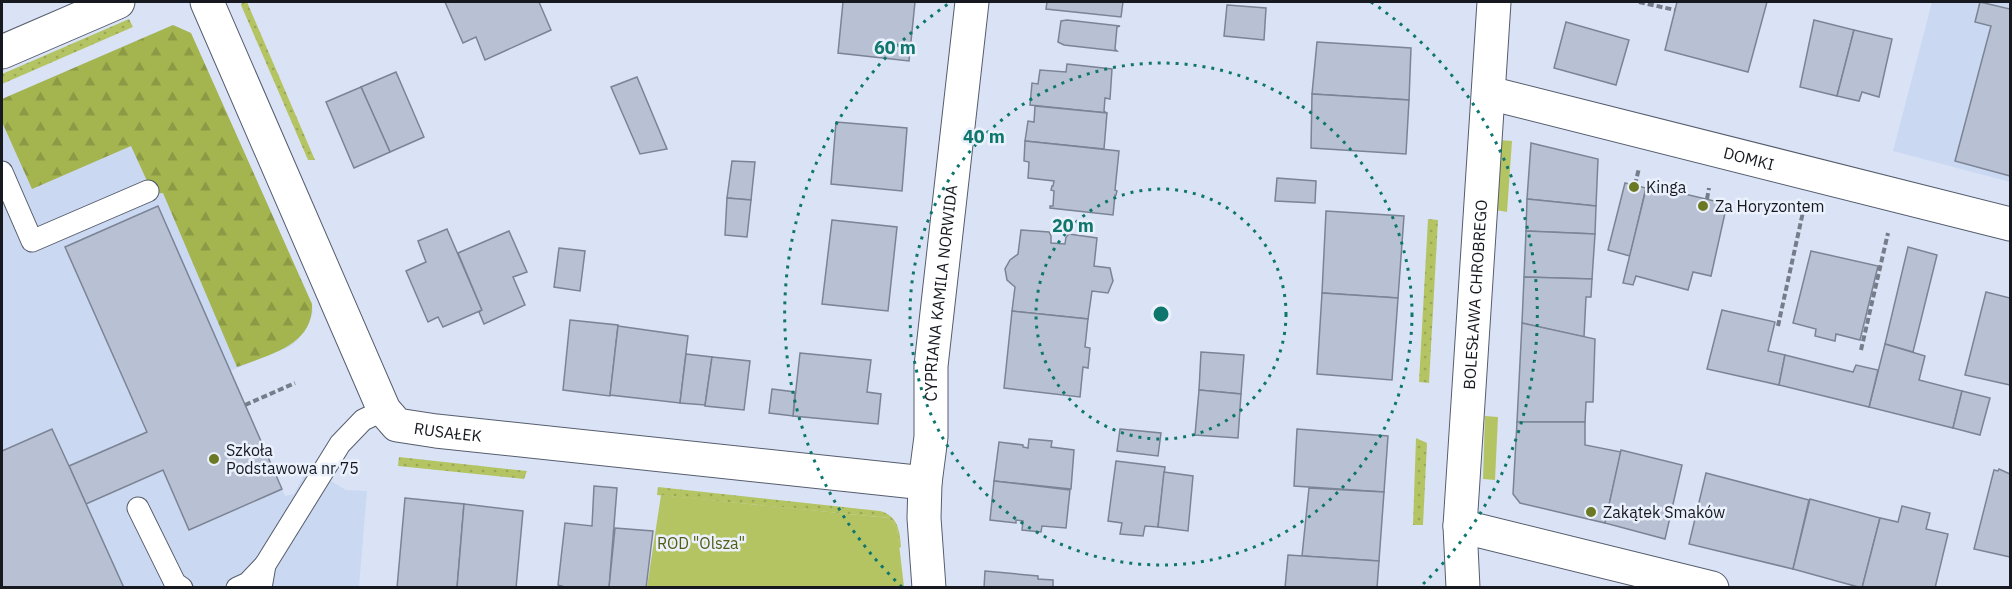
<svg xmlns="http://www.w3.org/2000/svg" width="2012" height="589" viewBox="0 0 2012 589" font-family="'IBM Plex Sans',sans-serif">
<defs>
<pattern id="grass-dots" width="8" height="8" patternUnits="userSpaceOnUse" patternTransform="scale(1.5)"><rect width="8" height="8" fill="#b4c463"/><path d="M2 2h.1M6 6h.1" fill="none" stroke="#9aa856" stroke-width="1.8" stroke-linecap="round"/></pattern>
<pattern id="forest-firs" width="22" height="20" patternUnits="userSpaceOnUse" patternTransform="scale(1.5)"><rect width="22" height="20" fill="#a4b44f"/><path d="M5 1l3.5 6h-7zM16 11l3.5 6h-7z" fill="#8c9a45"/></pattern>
</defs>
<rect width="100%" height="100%" fill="#dae3f6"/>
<g fill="#cbd8f1">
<path d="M1932 2H2010V182L1893 151Z"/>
<path d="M173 25 191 33 312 304 313 312 308 325 297 341 289 347 230 371 285 496 294 494 308 467 346 490 367 491 359 587H2V99Z"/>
</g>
<g fill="url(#grass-dots)">
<path d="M242 2H247L315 160H308L241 5Z"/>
<path d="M129 19 133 27 2 84V74Z"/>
<path d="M1428 219 1438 220 1429 383 1419 382Z"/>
<path d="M1416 438 1427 443 1423 525H1413Z"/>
<path d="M399 457 527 471 524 479 398 466Z"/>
<path d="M658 487 880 511C898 516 900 531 901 547L899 548 897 527 889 518 657 495Z"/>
</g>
<path fill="url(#forest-firs)" d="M173 25 191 33 312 304C314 346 268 355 237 367L163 193 153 194 131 146 32 189 2 122V99Z"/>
<g fill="#b4c463">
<path d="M1500 140 1512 141 1507 212 1496 210Z"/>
<path d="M1485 416 1498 417 1495 480 1483 479Z"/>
<path d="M661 495 889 518 897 527 904 587H647Z"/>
</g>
<g fill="#b8c1d3" stroke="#7b8495" stroke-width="1.5">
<path d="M445 2H539L551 30 485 60 476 37 463 43Z"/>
<path d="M843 2H923H915L909 61 838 53Z"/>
<path d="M1047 2H1123L1121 17 1046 9Z"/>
<path d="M1677 2H1767L1748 72 1665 50Z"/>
<path d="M1980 2 2010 9V176L1955 161 1991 26 1975 22Z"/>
<path d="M1227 5 1266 8 1264 40 1224 36Z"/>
<path d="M1067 20 1120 26 1117 27 1115 49 1117 51 1064 45 1058 42 1061 21Z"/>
<path d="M1814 20 1854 30 1837 96 1800 87Z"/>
<path d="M1566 22 1629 40 1616 85 1554 68Z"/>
<path d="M1854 30 1892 39 1879 97 1862 92 1859 101 1837 96Z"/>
<path d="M1317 42 1411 48 1409 100 1312 94Z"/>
<path d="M1067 64 1112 69 1110 99 1105 98 1104 111 1107 113 1030 105 1032 83 1038 84 1040 70 1066 72Z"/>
<path d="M396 72 424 137 390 152 361 87Z"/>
<path d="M637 77 667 149 640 154 611 87Z"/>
<path d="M361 87 390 152 354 168 326 102Z"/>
<path d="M1312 94 1409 100 1406 154 1311 148Z"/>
<path d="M1035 106 1107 113 1104 149 1025 141 1028 121 1034 122Z"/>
<path d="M836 122 907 128 902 191 831 184Z"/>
<path d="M1025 141 1119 151 1115 190 1117 191 1116 195H1115L1113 215 1050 208V206H1053L1054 191 1051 190 1052 186H1053L1054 181 1028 178 1029 162 1024 161Z"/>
<path d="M1531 143 1598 159 1596 206 1527 199Z"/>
<path d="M732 161 755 162 751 200 727 198Z"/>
<path d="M1277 178 1316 181 1315 203 1275 201Z"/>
<path d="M1625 183 1646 188 1630 256 1608 250Z"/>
<path d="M1647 185 1727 204 1711 276 1693 272 1688 290 1636 276 1633 285 1623 283Z"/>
<path d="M727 198 751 200 747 237 725 235Z"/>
<path d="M1527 199 1596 206 1595 234 1526 231Z"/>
<path d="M158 206 282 489 189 530 163 470 86 504 69 466 147 432 65 247Z"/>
<path d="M1326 211 1404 216 1398 298 1322 293Z"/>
<path d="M832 220 897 227 888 311 822 304Z"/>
<path d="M447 229 482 310 443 327 438 317 428 322 406 271 426 262 418 241Z"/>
<path d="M1021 230 1049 232 1051 236V243L1065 244 1066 237 1069 234 1097 238 1094 266 1110 268 1113 281 1108 293 1092 291 1088 319 1012 311 1015 287 1007 280 1005 269 1010 260 1018 254Z"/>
<path d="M509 231 527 272 513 277 525 305 484 324 479 312 482 310 458 253Z"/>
<path d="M1526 231 1595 234 1592 279 1524 277Z"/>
<path d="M1908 247 1937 255 1913 352 1885 344Z"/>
<path d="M559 248 585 251 580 291 554 287Z"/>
<path d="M1811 251 1878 266 1860 340 1836 334 1835 341 1815 336 1816 329 1793 323Z"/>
<path d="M1524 277 1592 279 1591 297H1586L1584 337 1522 323Z"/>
<path d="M1986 292 2010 298V385L1965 375Z"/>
<path d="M1322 293 1398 298 1392 380 1317 374Z"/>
<path d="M1722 310 1775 322 1768 351 1785 355 1779 385 1707 369Z"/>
<path d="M1012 311 1088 319 1085 347 1090 348 1088 368 1083 367 1080 397 1004 388Z"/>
<path d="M570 320 618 325 610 396 563 390Z"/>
<path d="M1522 323 1595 339 1593 402H1586L1585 422H1517Z"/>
<path d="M618 326 688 336 680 403 610 395Z"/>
<path d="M1885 344 1925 356 1919 380 1962 391 1953 428 1869 407Z"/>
<path d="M1201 352 1244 355 1241 394 1199 390Z"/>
<path d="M800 353 871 360 867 392 881 394 878 424 793 416Z"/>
<path d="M686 354 712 357 705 405 680 403Z"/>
<path d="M1785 355 1853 372 1856 365 1878 370 1869 407 1779 385Z"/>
<path d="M712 357 750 361 744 410 705 406Z"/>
<path d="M772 389 795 392 793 416 769 413Z"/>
<path d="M1199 390 1241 394 1238 438 1195 435Z"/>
<path d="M1962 391 1990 398 1980 435 1953 428Z"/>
<path d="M1517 422H1585V445L1621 452 1605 523 1520 503 1513 494Z"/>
<path d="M52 429 69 466 124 588H2V451Z"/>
<path d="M1120 429 1161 433 1158 456 1117 451Z"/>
<path d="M1297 429 1388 436 1384 492 1294 486Z"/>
<path d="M1029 439 1052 441 1051 447 1074 450 1071 489 994 481 999 442 1023 445V447L1028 448Z"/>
<path d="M1621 450 1682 465 1665 539 1605 523Z"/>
<path d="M1116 461 1165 467 1158 527 1145 526 1143 536 1120 534 1122 523 1108 521Z"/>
<path d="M1999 469 2010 474V557L1974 549 1994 470 1998 471Z"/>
<path d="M1164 472 1193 476 1188 531 1158 527Z"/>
<path d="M1706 473 1809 500 1793 569 1689 544Z"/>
<path d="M994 481 1070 490 1066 528 1042 526 1041 532 1022 530 1023 521 1016 520V523L990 520Z"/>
<path d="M594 486 617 488 609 588H568L558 585 565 523 592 526Z"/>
<path d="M1309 488 1384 492 1379 561 1302 556Z"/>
<path d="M405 498 464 504 457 588H397Z"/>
<path d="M1810 499 1880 518 1862 588 1793 569Z"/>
<path d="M464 504 523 511 516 588H457Z"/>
<path d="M1902 506 1930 513 1926 529 1948 534 1935 588H1862L1880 518 1898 522Z"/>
<path d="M615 528 653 531 646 588H609Z"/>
<path d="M1288 555 1379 561 1377 588H1285Z"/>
<path d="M985 571 1038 576V579L1053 580V588H984Z"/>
</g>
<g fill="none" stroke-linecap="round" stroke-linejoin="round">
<g stroke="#555d6d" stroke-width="23">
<g id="service">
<path d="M2 172 32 241 148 191"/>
<path d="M138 508 175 583 182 588"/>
<path d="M237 588 248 583 265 565"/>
<path d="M261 588 265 565 340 444 363 420 384 410"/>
</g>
</g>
<g stroke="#555d6d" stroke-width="35">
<g id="minor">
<path id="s1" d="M207 2 384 410 397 425 436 431 925 483"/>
<path d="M2 52 118 2"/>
<path id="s2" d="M1489 93 2010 224"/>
<path d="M1460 526 1712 588"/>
<path id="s3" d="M929 588 924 518 925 483 931 437V366L972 2"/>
<path id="s4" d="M1463 588 1460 526 1494 2"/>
</g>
</g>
<g stroke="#767c89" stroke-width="4" stroke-dasharray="6 3" stroke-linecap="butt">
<path d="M1639 2 1675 10"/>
<path d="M1635 185 1639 168"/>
<path d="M1707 199 1709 188"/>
<path d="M1778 326 1803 212"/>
<path d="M1861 350 1888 233"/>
<path d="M245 405 295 383"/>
</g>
<use href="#service" stroke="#fff" stroke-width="21"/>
<use href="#minor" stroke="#fff" stroke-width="33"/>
</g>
<g fill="none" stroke="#0f766e" stroke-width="3" stroke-dasharray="3 6">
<circle cx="1161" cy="314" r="125"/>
<circle cx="1161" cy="314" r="251"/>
<path d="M902 587A376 376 0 0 1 951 2M1371 2A376 376 0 0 1 1420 587"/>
</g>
<g fill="#6c7924" stroke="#ebf1fc" stroke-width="2">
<circle cx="1634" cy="187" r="6"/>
<circle cx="1703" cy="206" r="6"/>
<circle cx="214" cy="459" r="6"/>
<circle cx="1591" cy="512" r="6"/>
</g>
<g text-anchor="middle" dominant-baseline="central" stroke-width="5" stroke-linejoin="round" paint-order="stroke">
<g font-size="16" fill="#161920" stroke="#ebf1fc">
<text stroke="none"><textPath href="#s2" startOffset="268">DOMKI</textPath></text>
<text stroke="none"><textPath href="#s3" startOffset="296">CYPRIANA KAMILA NORWIDA</textPath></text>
<text stroke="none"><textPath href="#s4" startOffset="294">BOLESŁAWA CHROBREGO</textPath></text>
<text stroke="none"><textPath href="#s1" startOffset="516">RUSAŁEK</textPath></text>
</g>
<g font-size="16" fill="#161920" stroke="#ebf1fc" text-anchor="start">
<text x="1646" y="187">Kinga</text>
<text x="1715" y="206">Za Horyzontem</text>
<text x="226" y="450">Szkoła<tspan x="226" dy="18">Podstawowa nr 75</tspan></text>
<text x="1603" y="512">Zakątek Smaków</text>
</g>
<g font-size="16" fill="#535d14" stroke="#ebf1fc">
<text x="701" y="543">ROD "Olsza"</text>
</g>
</g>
<circle cx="1161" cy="314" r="9" fill="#0f766e" stroke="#ebf1fc" stroke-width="3"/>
<g font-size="18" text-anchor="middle" font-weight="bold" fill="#0f766e" stroke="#ebf1fc" stroke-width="5" stroke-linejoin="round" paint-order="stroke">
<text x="895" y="54">60 m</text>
<text x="984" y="143">40 m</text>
<text x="1073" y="232">20 m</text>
</g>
<rect width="2012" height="589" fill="none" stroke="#161920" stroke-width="6"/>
</svg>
